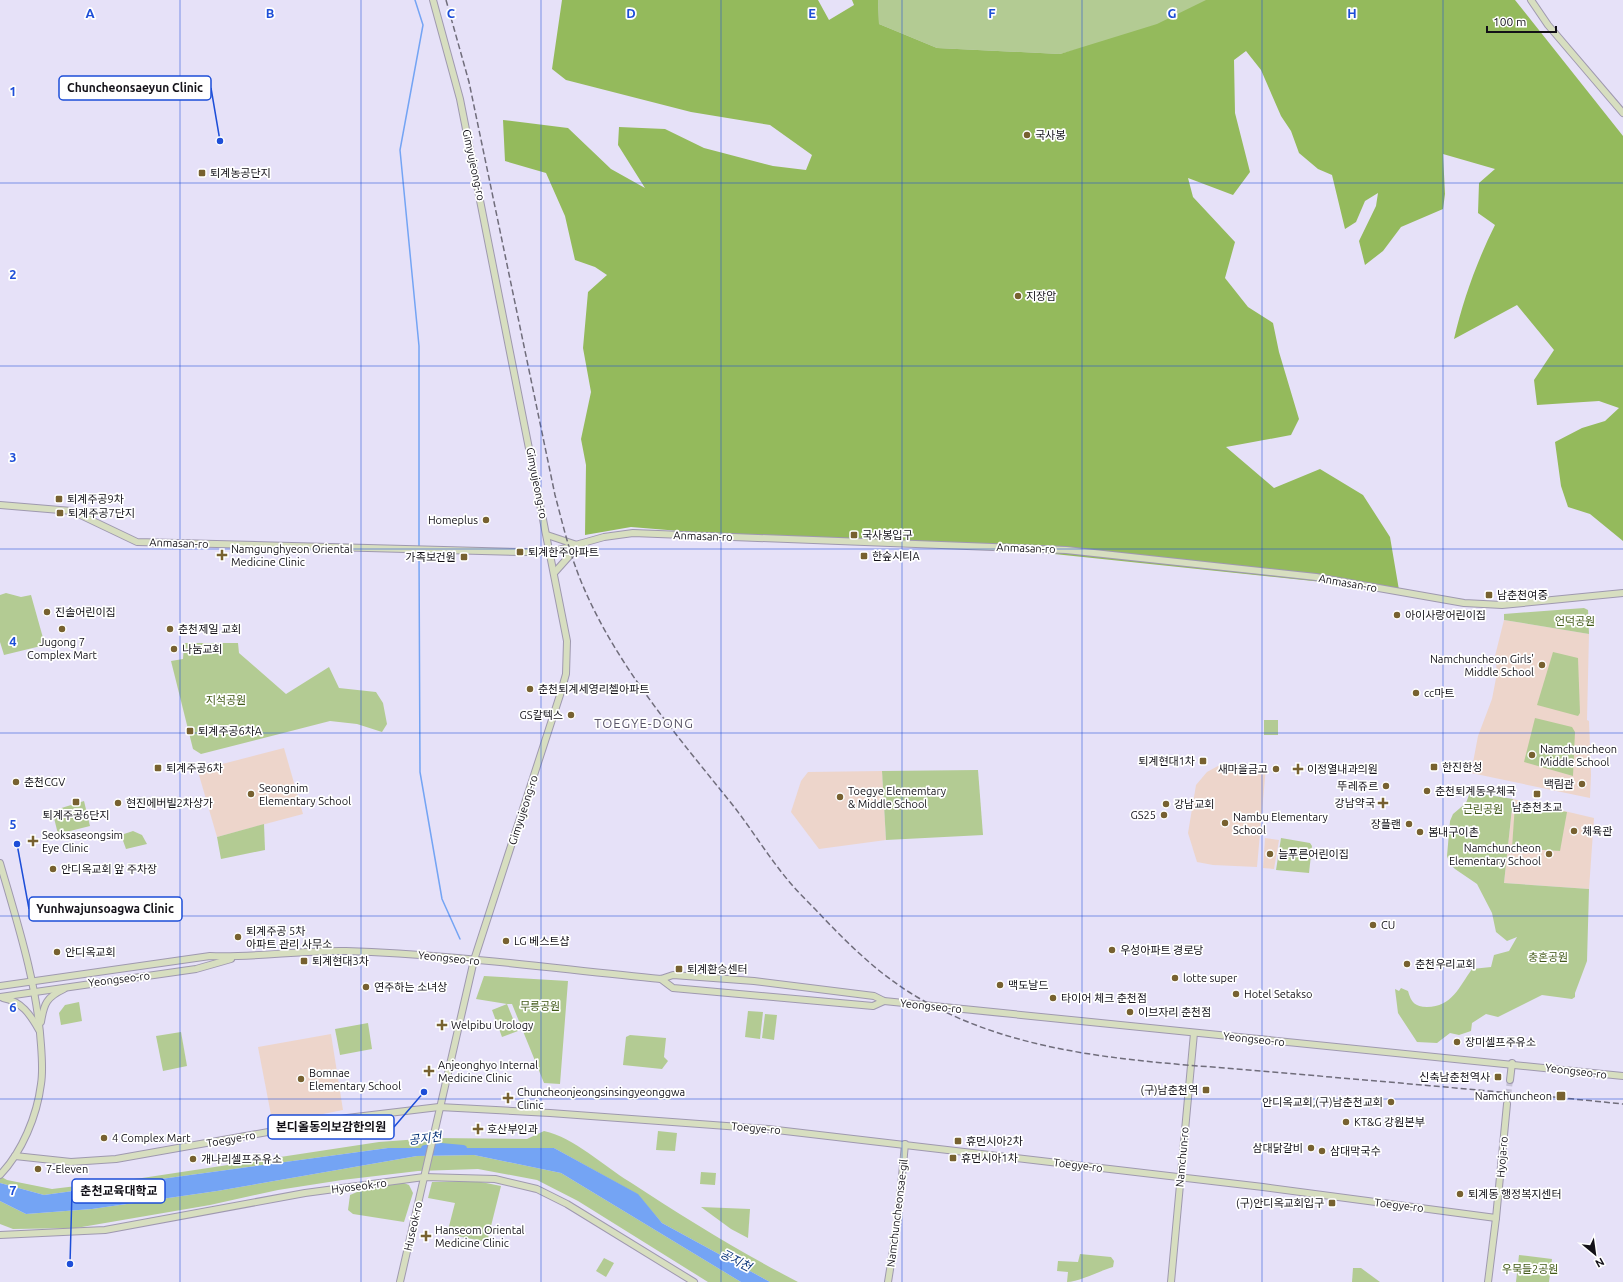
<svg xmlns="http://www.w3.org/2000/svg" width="1623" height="1282" viewBox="0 0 1623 1282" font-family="Ubuntu,'Noto Sans KR',sans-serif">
<rect width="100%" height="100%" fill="#e6e1f8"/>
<g fill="#edd5cb">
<path d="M1504 620 1589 634 1587 720 1589 721 1591 775 1590 798 1471 773 1478 736 1492 699 1497 673 1495 656Z"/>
<path d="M284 748 303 814 217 837 199 775 203 769Z"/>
<path d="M1218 766 1266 767 1257 867 1213 865 1197 862 1188 833 1196 785 1207 772Z"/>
<path d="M882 771 886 840 819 849 791 812 801 781 808 772Z"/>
<path d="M1513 799 1594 818 1589 889 1504 883Z"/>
<path d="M1265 838 1279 840 1274 869 1263 868Z"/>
<path d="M331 1034 343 1110 278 1123 272 1120 258 1047Z"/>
</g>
<g fill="#b3cb93">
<path d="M878 0H1212L1154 29 1060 54 937 48 879 24Z"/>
<path d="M6 593 21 597 31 595 45 645 4 655 0 642V595Z"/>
<path d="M1584 608 1588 610 1589 634 1504 620V614Z"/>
<path d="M184 643H238L239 653 286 694 329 667 339 688 376 692 383 703 387 724 382 732 357 724 330 721 201 754 193 749 171 661 183 659Z"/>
<path d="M1553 652 1578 658 1580 713 1578 716 1537 705Z"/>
<path d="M1535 718 1572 727 1575 732 1573 776 1524 762Z"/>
<rect x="1264" y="720" width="14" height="15"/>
<path d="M978 770 983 835 886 840 882 771Z"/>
<path d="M1470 792 1513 799 1504 883 1589 889 1587 961 1575 993V997L1572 999 1542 995 1498 1017 1486 1014 1472 1023 1471 1031 1459 1035 1450 1033 1437 1043 1417 1042 1398 1013 1395 989 1399 991 1401 988 1408 991C1411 1002 1415 1007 1427 1007 1452 1007 1459 987 1472 969L1491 967 1494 955 1509 951 1517 937 1507 941 1496 932 1492 913 1477 884 1455 869 1450 864 1447 856 1450 821 1453 814 1466 803Z"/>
<path d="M84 801 90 826 58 834 53 814 55 810Z"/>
<path d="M1515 804 1567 812 1560 851 1512 848Z"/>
<path d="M264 824 265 850 221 859 217 837Z"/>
<path d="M133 831 142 835 147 844 126 849 121 835Z"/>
<path d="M1281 838 1310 843 1312 846 1309 873 1276 870Z"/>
<path d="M484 976 568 981 560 1084 544 1083 512 1004H507L518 1031 502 1037 492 1010 507 1004 476 999Z"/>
<path d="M79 1002 82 1021 61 1025 59 1013 65 1005Z"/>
<path d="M748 1011 763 1012 760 1039 745 1037Z"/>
<path d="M765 1014 777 1015 774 1040 762 1038Z"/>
<path d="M368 1023 372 1049 340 1055 335 1029Z"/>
<path d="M181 1032 187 1066 163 1071 156 1036Z"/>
<path d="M630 1035 666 1038 664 1057 668 1061 662 1069 623 1065 626 1037Z"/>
<path d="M544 1131C575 1138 602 1165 630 1182 685 1218 740 1252 798 1282H770L662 1223 637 1194 554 1148H388L44 1195 0 1183V1176L7 1180 52 1189 142 1178 379 1142 433 1138 527 1139Z"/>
<path d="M658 1131 677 1133 675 1151 656 1150Z"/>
<path d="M474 1155 561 1173 741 1282H708L578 1201 537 1180 478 1169 418 1171 342 1180 278 1190 210 1205 76 1228 13 1229 0 1224V1201L26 1214 92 1209 217 1191 417 1156Z"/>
<path d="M701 1172 716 1173 715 1185 700 1184Z"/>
<path d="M476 1181 501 1186 487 1242 447 1234 455 1203 428 1198 432 1182Z"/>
<path d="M401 1182 409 1185 413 1193 404 1222 353 1214 348 1210 350 1195 369 1187Z"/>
<path d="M701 1207 750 1209 748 1238 731 1229Z"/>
<path d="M1080 1254 1111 1257 1114 1261 1113 1267C1099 1271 1079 1282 1067 1282L1068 1272 1057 1271 1058 1261 1078 1262Z"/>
<path d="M1519 1255 1552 1259 1549 1282H1516Z"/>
<path d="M604 1258 614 1263 606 1277 596 1271Z"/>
<path d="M1353 1268H1361L1380 1282H1352Z"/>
</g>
<path fill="#94ba5c" d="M562 0H818L829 20 854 5 852 0H878L879 24 937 48 1060 54 1157 24 1206 0H1515L1623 136V541L1590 514 1568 507 1561 486 1555 442 1582 428 1605 421 1619 408 1599 401 1537 405 1534 380 1554 350 1517 305 1454 339C1463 300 1477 261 1495 225L1478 213 1479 183 1495 169 1443 154 1445 194 1443 209 1401 227 1383 251 1365 265 1359 241 1376 206 1378 193 1365 201 1356 222 1345 229 1332 175 1318 169 1299 153 1291 131 1281 116 1261 70 1246 51 1234 60 1235 113 1250 172 1233 195 1188 178 1193 197 1235 242 1225 278 1248 307 1273 323 1279 352 1299 419 1291 435 1226 447 1274 488 1320 469 1363 495 1390 537 1399 590 998 548 704 533 631 527 585 535 586 465 581 439 591 392 583 348 588 292 607 275 595 267 575 260 565 216 546 173 505 161 503 120 568 128 611 169 645 188 618 145 619 127 665 129 704 148 773 166 806 170 812 155 770 125 691 112 566 80 552 69Z"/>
<path fill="#74a4f4" d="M388 1148H554L638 1194 662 1223 770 1282H741L561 1173 474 1155 417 1156 217 1191 92 1209 26 1214 0 1201V1183L44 1195Z"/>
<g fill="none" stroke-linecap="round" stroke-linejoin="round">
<g stroke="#74a4f4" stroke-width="1.5">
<path d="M415 0 423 25 400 150 419 346V548"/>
<path d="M419 552 420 772 442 899 460 939"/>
</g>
<path stroke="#74a4f4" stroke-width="8" d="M425 1149 441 1147 463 1149"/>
<path stroke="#c6c2d6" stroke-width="6" stroke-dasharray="6 3" stroke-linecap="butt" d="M1507 1104 1510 1080"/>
<g stroke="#9f99af" stroke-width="8">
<g id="secondary">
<path d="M1531 0 1548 25 1623 113"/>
<path d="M0 505 72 511 137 542 521 552H551L604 537 633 533 1066 550 1316 577 1464 603 1502 605 1623 593"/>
<path d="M547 535 577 545"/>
<path d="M555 572 580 544"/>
<path d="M0 863C17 922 37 983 41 1045 42 1058 43 1072 41 1084 37 1116 22 1152 0 1175"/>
<path d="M661 979 673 988 873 1006 884 1001"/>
<path d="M0 986 210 956C255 958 301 950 346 951 451 954 556 969 661 979L673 975 754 981 874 996 884 1001C1130 1028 1377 1049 1623 1076"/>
<path d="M0 997 196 969 231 959"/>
<path d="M3 998C22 1002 30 1014 39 1030"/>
<path d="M41 1022C44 1003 47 997 64 989"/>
<path d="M1510 1080 1512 1063"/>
<path d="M15 1156 71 1162 116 1159 347 1118 439 1107 550 1113 768 1129 1263 1187 1496 1218"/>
<path d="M0 1235 105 1230 305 1193 424 1177 495 1179 537 1189 567 1204 694 1282"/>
<path d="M400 1282 474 960 560 695 566 674 567 641 460 99 433 0"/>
<path d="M888 1282 898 1219 905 1144"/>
<path d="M1171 1282 1194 1033"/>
<path d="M1488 1282 1496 1218 1507 1104"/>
</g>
</g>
<use href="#secondary" stroke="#d7dec0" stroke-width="6"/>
<path stroke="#706d7b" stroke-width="1.5" stroke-dasharray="6 3" stroke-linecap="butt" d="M446 0 469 82 555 495C563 525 570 556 583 586 616 664 674 732 727 798 747 822 763 849 783 874 793 887 804 898 815 909 846 942 878 974 917 997 1024 1060 1152 1061 1272 1072 1389 1082 1506 1092 1623 1104"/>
</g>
<path fill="none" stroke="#1d4ed8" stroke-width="1" stroke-opacity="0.55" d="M180 0V1282M361 0V1282M541 0V1282M721 0V1282M902 0V1282M1082 0V1282M1262 0V1282M1443 0V1282M0 183H1623M0 366H1623M0 549H1623M0 733H1623M0 916H1623M0 1099H1623"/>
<g fill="#776130" stroke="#fff" stroke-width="1.5">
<circle cx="1027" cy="135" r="4"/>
<rect x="198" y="169" width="8" height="8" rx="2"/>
<circle cx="1018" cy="296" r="4"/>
<rect x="55" y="495" width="8" height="8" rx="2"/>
<rect x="56" y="509" width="8" height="8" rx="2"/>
<circle cx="486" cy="520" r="4"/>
<rect x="850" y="531" width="8" height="8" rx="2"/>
<rect x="516" y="548" width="8" height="8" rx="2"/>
<path d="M220 549h4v4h4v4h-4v4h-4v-4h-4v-4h4z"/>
<rect x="860" y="552" width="8" height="8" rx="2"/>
<rect x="460" y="553" width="8" height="8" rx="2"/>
<rect x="1485" y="591" width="8" height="8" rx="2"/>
<circle cx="47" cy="612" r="4"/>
<circle cx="1397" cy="615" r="4"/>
<circle cx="62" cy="629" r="4"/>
<circle cx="170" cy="629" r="4"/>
<circle cx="174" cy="649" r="4"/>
<circle cx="1542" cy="665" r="4"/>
<circle cx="530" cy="689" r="4"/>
<circle cx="1416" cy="693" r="4"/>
<circle cx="571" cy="715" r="4"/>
<rect x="186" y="727" width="8" height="8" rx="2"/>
<circle cx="1532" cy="755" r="4"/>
<rect x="1199" y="757" width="8" height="8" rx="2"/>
<rect x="1430" y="763" width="8" height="8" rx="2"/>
<rect x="154" y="764" width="8" height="8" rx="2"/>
<circle cx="1276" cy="769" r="4"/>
<path d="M1296 763h4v4h4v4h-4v4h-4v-4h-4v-4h4z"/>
<circle cx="16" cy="782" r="4"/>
<circle cx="1582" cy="784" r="4"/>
<circle cx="1386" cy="786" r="4"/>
<circle cx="1427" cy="791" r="4"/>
<circle cx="251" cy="794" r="4"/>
<rect x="1533" y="790" width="8" height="8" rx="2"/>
<circle cx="840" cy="797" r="4"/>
<rect x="72" y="798" width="8" height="8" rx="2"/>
<circle cx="118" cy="803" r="4"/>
<path d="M1381 797h4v4h4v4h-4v4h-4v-4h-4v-4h4z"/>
<circle cx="1166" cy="804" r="4"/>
<circle cx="1164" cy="815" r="4"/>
<circle cx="1225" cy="823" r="4"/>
<circle cx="1409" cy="824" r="4"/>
<circle cx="1574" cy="831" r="4"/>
<circle cx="1420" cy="832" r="4"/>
<path d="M31 835h4v4h4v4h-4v4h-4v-4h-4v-4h4z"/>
<circle cx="1270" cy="854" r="4"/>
<circle cx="1549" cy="854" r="4"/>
<circle cx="53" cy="869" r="4"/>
<circle cx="1373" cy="925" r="4"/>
<circle cx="238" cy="937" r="4"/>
<circle cx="506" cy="941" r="4"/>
<circle cx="1112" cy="950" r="4"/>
<circle cx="57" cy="952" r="4"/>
<rect x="300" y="957" width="8" height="8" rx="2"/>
<circle cx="1407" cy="964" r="4"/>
<rect x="675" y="965" width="8" height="8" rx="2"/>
<circle cx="1175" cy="978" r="4"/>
<circle cx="1000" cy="985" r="4"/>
<circle cx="366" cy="987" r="4"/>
<circle cx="1236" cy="994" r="4"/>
<circle cx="1053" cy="998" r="4"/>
<circle cx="1130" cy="1012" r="4"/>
<path d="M440 1019h4v4h4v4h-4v4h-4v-4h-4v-4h4z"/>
<circle cx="1457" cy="1042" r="4"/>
<path d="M427 1065h4v4h4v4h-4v4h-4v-4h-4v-4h4z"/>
<rect x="1494" y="1073" width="8" height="8" rx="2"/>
<circle cx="301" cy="1079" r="4"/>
<rect x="1202" y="1086" width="8" height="8" rx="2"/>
<rect x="1556" y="1091" width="10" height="10" rx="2"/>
<path d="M506 1092h4v4h4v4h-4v4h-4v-4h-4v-4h4z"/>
<circle cx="1391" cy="1102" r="4"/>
<circle cx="1346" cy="1122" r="4"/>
<path d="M476 1123h4v4h4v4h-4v4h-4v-4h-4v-4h4z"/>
<circle cx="104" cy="1138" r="4"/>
<rect x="954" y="1137" width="8" height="8" rx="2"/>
<circle cx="1311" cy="1148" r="4"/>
<circle cx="1322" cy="1151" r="4"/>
<rect x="949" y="1154" width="8" height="8" rx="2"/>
<circle cx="193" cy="1159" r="4"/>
<circle cx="38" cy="1169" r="4"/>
<circle cx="1460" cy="1194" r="4"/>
<rect x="1328" y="1199" width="8" height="8" rx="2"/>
<path d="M424 1230h4v4h4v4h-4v4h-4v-4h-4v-4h4z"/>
</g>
<g text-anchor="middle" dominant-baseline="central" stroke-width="3.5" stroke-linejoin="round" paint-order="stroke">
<g font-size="11" fill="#131118" stroke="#fff" text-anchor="start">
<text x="1035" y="135">국사봉</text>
<text x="210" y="173">퇴계농공단지</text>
<text x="1026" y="296">지장암</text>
<text x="67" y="499">퇴계주공9차</text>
<text x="68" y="513">퇴계주공7단지</text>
<text x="478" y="520" text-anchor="end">Homeplus</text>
<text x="862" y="535">국사봉입구</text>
<text x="231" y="549">Namgunghyeon Oriental<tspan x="231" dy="13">Medicine Clinic</tspan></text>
<text x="528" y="552">퇴계한주아파트</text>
<text x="872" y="556">한숲시티A</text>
<text x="456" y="557" text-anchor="end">가족보건원</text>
<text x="1497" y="595">남춘천여중</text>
<text x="55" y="612">진솔어린이집</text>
<text x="1405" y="615">아이사랑어린이집</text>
<text x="178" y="629">춘천제일 교회</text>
<text x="62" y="642" text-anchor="middle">Jugong 7<tspan x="62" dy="13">Complex Mart</tspan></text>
<text x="182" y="649">나눔교회</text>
<text x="1534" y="659" text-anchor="end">Namchuncheon Girls'<tspan x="1534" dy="13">Middle School</tspan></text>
<text x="538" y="689">춘천퇴계세영리첼아파트</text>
<text x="1424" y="693">cc마트</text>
<text x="563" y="715" text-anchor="end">GS칼텍스</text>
<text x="198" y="731">퇴계주공6차A</text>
<text x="1540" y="749">Namchuncheon<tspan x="1540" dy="13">Middle School</tspan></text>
<text x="1195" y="761" text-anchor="end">퇴계현대1차</text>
<text x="1442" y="767">한진한성</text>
<text x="166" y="768">퇴계주공6차</text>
<text x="1268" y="769" text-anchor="end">새마을금고</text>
<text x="1307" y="769">이정열내과의원</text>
<text x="24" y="782">춘천CGV</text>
<text x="1574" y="784" text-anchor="end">백림관</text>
<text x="1378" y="786" text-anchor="end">뚜레쥬르</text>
<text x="259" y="788">Seongnim<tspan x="259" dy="13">Elementary School</tspan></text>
<text x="848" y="791">Toegye Elememtary<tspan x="848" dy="13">&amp; Middle School</tspan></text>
<text x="1435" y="791">춘천퇴계동우체국</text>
<text x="126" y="803">현진에버빌2차상가</text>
<text x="1375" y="803" text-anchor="end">강남약국</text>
<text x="1174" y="804">강남교회</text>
<text x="1537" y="807" text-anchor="middle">남춘천초교</text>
<text x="76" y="815" text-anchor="middle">퇴계주공6단지</text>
<text x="1156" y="815" text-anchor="end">GS25</text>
<text x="1233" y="817">Nambu Elementary<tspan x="1233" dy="13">School</tspan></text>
<text x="1401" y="824" text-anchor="end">장플랜</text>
<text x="1582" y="831">체육관</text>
<text x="1428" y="832">봄내구이촌</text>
<text x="42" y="835">Seoksaseongsim<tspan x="42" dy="13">Eye Clinic</tspan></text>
<text x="1541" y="848" text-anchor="end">Namchuncheon<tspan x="1541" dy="13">Elementary School</tspan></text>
<text x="1278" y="854">늘푸른어린이집</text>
<text x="61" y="869">안디옥교회 앞 주차장</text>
<text x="1381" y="925">CU</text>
<text x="246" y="931">퇴계주공 5차<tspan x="246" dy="13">아파트 관리 사무소</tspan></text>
<text x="514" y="941">LG 베스트샵</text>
<text x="1120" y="950">우성아파트 경로당</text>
<text x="65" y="952">안디옥교회</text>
<text x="312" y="961">퇴계현대3차</text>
<text x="1415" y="964">춘천우리교회</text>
<text x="687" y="969">퇴계환승센터</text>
<text x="1183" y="978">lotte super</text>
<text x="1008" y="985">맥도날드</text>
<text x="374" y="987">연주하는 소녀상</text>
<text x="1244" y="994">Hotel Setakso</text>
<text x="1061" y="998">타이어 체크 춘천점</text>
<text x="1138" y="1012">이브자리 춘천점</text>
<text x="451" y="1025">Welpibu Urology</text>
<text x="1465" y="1042">장미셀프주유소</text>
<text x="438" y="1065">Anjeonghyo Internal<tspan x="438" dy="13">Medicine Clinic</tspan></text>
<text x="309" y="1073">Bomnae<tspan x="309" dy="13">Elementary School</tspan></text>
<text x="1490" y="1077" text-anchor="end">신축남춘천역사</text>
<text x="1198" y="1090" text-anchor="end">(구)남춘천역</text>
<text x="517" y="1092">Chuncheonjeongsinsingyeonggwa<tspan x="517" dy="13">Clinic</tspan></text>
<text x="1552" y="1096" text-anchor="end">Namchuncheon</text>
<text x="1383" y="1102" text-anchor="end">안디옥교회,(구)남춘천교회</text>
<text x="1354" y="1122">KT&amp;G 강원본부</text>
<text x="487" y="1129">호산부인과</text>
<text x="112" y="1138">4 Complex Mart</text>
<text x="966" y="1141">휴먼시아2차</text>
<text x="1303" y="1148" text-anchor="end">삼대닭갈비</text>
<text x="1330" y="1151">삼대막국수</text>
<text x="961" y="1158">휴먼시아1차</text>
<text x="201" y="1159">개나리셀프주유소</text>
<text x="46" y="1169">7-Eleven</text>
<text x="1468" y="1194">퇴계동 행정복지센터</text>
<text x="1324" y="1203" text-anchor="end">(구)안디옥교회입구</text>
<text x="435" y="1230">Hanseom Oriental<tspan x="435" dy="13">Medicine Clinic</tspan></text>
</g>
<g font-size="11" fill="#131118" stroke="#fff">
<text transform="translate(474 165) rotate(78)">Gimyujeong-ro</text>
<text transform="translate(537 483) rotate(79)">Gimyujeong-ro</text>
<text transform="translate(703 536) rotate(2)">Anmasan-ro</text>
<text transform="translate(179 543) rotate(2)">Anmasan-ro</text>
<text transform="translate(1026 548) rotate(2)">Anmasan-ro</text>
<text transform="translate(1348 583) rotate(10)">Anmasan-ro</text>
<text transform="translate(523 810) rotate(-72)">Gimyujeong-ro</text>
<text transform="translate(449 958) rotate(6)">Yeongseo-ro</text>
<text transform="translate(119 979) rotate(-7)">Yeongseo-ro</text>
<text transform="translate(931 1006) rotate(6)">Yeongseo-ro</text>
<text transform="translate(1254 1039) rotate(6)">Yeongseo-ro</text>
<text transform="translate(1576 1071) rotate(7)">Yeongseo-ro</text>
<text transform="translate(756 1128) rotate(5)">Toegye-ro</text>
<text transform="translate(231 1139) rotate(-10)">Toegye-ro</text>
<text transform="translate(1182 1157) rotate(-85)">Namchun-ro</text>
<text transform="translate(1502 1157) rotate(-85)">Hyoja-ro</text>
<text transform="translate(1078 1165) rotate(7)">Toegye-ro</text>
<text transform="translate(359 1186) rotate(-7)">Hyoseok-ro</text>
<text transform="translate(1399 1205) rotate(7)">Toegye-ro</text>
<text transform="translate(897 1213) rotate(-83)">Namchuncheonsae-gil</text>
<text transform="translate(413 1226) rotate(-77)">Huseok-ro</text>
</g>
<g font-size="11" fill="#425a18" stroke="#fff">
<text x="1575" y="621">언덕공원</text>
<text x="226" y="700">지석공원</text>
<text x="1483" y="809">근린공원</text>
<text x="1548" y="957">충혼공원</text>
<text x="540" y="1006">무릉공원</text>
<text x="1530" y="1269">우묵들2공원</text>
</g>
<g font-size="12" font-style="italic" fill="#0a357a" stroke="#fff">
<text transform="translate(425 1138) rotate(-7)">공지천</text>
<text transform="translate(736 1260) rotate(27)">공지천</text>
</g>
<g font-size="13" letter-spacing="1" fill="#5a5568" stroke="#fff">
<text x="644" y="723">TOEGYE-DONG</text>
</g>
</g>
<g font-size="13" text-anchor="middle" font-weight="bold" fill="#1d4ed8" stroke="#fff" stroke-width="3.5" stroke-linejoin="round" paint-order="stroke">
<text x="90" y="18">A</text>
<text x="270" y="18">B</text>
<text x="451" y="18">C</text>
<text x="631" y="18">D</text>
<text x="812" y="18">E</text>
<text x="992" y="18">F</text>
<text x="1172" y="18">G</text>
<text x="1352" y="18">H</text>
<text x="13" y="96">1</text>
<text x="13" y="279">2</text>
<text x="13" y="462">3</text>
<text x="13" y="646">4</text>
<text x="13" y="829">5</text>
<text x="13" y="1012">6</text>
<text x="13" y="1195">7</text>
</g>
<path fill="none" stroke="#1d4ed8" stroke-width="1.5" d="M220 141L211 88M17 844L29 909M424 1092L394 1127M70 1264L72 1191"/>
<g fill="#1d4ed8" stroke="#fff" stroke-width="1.5">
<circle cx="220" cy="141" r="4"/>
<circle cx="17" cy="844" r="4"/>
<circle cx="424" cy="1092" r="4"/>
<circle cx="70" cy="1264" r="4"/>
</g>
<g fill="#fff" stroke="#1d4ed8" stroke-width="1.5">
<rect x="59" y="76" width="152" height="24" rx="4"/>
<rect x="29" y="897" width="153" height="24" rx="4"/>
<rect x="268" y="1115" width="126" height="24" rx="4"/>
<rect x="72" y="1179" width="93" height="24" rx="4"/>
</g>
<g font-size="12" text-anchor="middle" font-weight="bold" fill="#131118">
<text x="135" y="92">Chuncheonsaeyun Clinic</text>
<text x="105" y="913">Yunhwajunsoagwa Clinic</text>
<text x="331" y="1131">본디올동의보감한의원</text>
<text x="119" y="1195">춘천교육대학교</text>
</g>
<g transform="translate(1595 1254) rotate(151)" stroke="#ffffff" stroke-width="3" paint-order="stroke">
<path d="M0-3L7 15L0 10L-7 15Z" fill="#131118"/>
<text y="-6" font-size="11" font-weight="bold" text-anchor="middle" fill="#131118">N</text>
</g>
<path d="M1487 26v6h69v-6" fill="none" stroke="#131118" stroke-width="2"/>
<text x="1493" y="26" font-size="12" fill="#131118" stroke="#ffffff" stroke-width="3" paint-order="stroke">100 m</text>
</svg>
